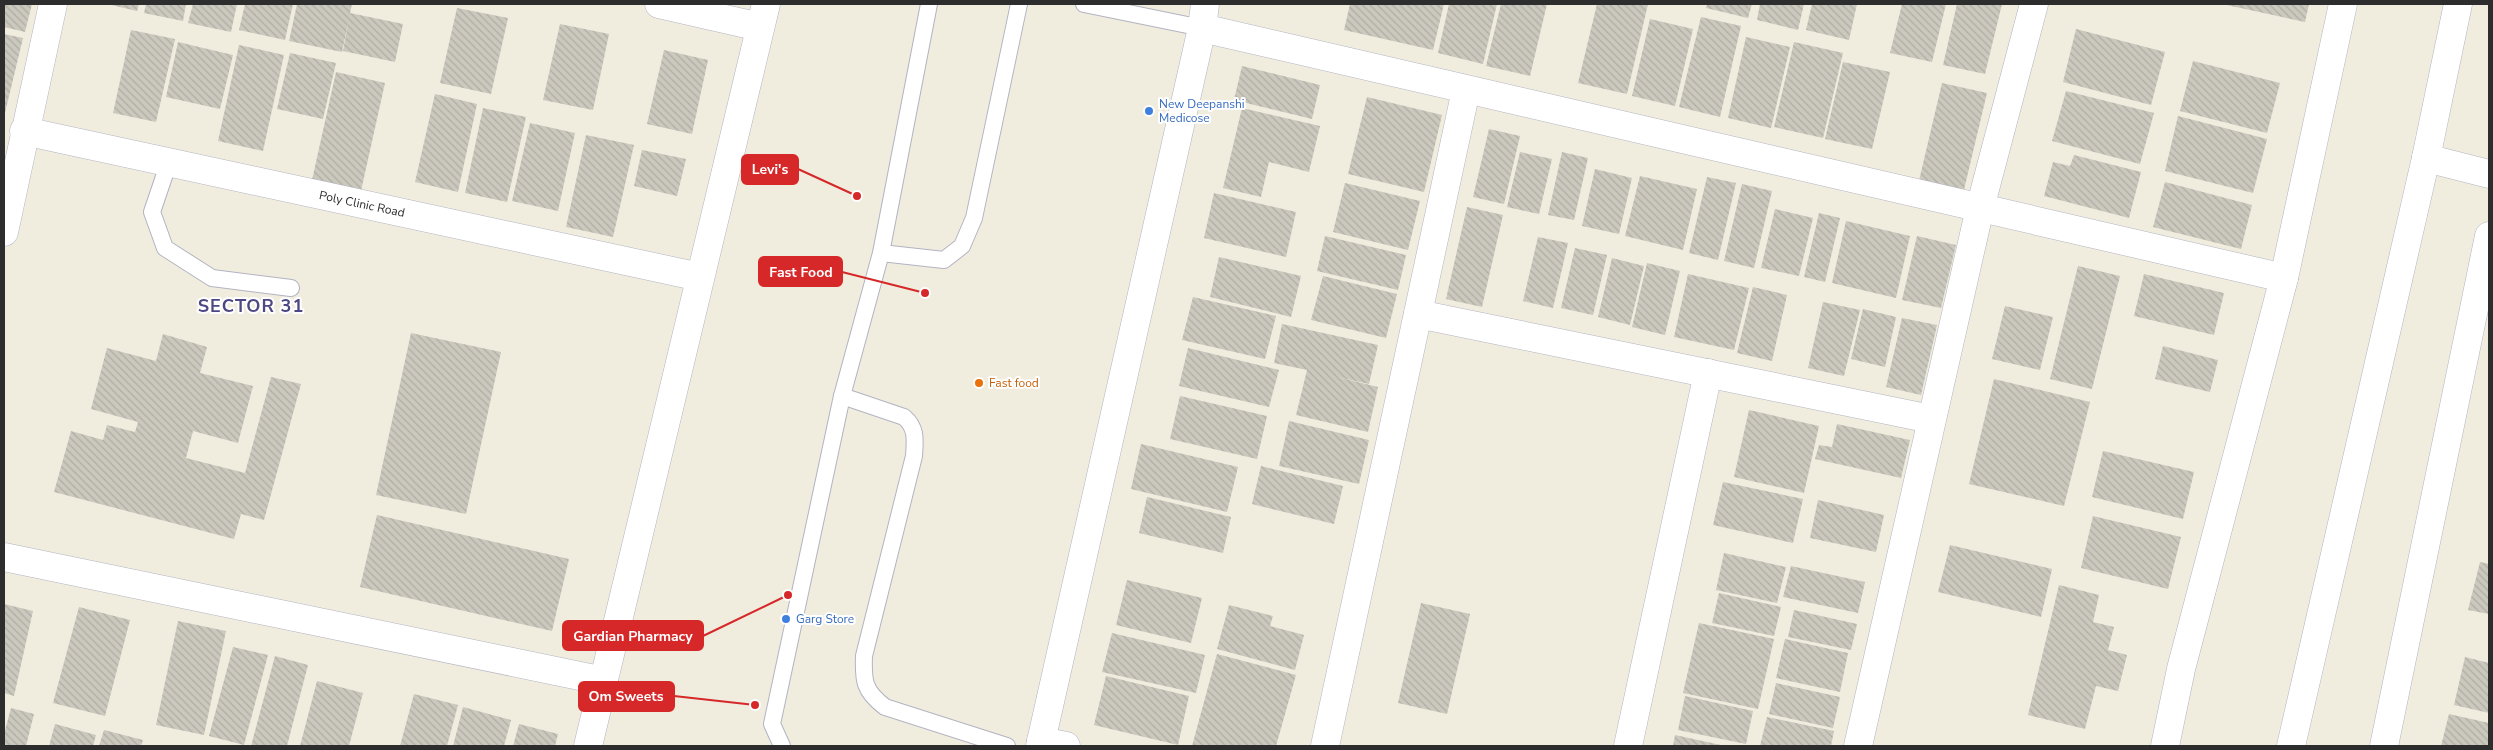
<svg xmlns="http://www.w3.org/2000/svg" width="2493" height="750" viewBox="0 0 2493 750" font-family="'Nunito Sans',sans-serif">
<defs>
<pattern id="building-back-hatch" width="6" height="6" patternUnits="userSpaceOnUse" patternTransform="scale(1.25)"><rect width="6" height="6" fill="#cbc9be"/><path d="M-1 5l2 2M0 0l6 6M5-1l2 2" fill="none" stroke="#afada4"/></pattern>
</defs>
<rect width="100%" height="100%" fill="#f0eddf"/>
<g fill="url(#building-back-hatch)">
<path d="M4 4H32L25 32 4 27Z"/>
<path d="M107 4H139L137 11Z"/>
<path d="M146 4H186L183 21 144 13Z"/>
<path d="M193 4H237L231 32 188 23Z"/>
<path d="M245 4H293L285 40 239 30Z"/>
<path d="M297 4H352L350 13 403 24 395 62 343 51 349 19 342 52 289 41Z"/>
<path d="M1350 4H1444L1433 50 1344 30Z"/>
<path d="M1449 4H1497L1483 64 1438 53Z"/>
<path d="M1501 4H1547L1530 76 1486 66Z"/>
<path d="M1597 4H1648L1627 94 1578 83Z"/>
<path d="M1707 4H1752L1748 18 1706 8Z"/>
<path d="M1760 4H1804L1798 30 1757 20Z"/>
<path d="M1812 4H1857L1849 40 1806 30Z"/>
<path d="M1902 4H1946L1932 62 1890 53Z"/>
<path d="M1957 4H2002L1985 74 1943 65Z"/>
<path d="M2222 4H2309L2305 22Z"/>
<path d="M457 8 508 18 491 94 440 83Z"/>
<path d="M1701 17 1741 26 1720 117 1679 107Z"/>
<path d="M1650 19 1693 29 1675 106 1632 96Z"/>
<path d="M560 24 609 34 593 110 543 100Z"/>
<path d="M2076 29 2165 52 2151 105 2063 82Z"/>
<path d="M131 30 175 39 156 122 113 113Z"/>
<path d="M4 34 23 38 4 117Z"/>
<path d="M1746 37 1790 47 1771 128 1728 118Z"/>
<path d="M178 42 233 55 220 109 166 97Z"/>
<path d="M1794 42 1843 53 1823 138 1774 127Z"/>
<path d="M239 45 284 55 263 151 218 141Z"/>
<path d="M664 50 708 60 692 134 647 124Z"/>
<path d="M290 53 336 63 323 119 277 109Z"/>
<path d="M2193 61 2280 83 2267 133 2180 111Z"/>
<path d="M1843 62 1890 72 1872 149 1825 139Z"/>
<path d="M1242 66 1320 85 1312 119 1234 100Z"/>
<path d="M336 72 385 83 361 191 312 180Z"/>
<path d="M1942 83 1987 93 1963 194 1918 185Z"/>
<path d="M2066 91 2154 113 2140 164 2052 141Z"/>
<path d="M435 94 477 104 458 192 415 182Z"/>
<path d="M1367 97 1442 115 1424 192 1348 174Z"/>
<path d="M483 108 526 117 507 202 465 193Z"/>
<path d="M1242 108 1320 126 1309 172 1269 162 1261 197 1223 188Z"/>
<path d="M2178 116 2267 139 2253 193 2165 171Z"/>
<path d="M530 123 575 133 558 211 512 201Z"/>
<path d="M1489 129 1520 136 1504 204 1473 197Z"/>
<path d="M586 135 634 145 613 237 566 227Z"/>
<path d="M642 150 686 159 677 196 634 186Z"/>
<path d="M1520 152 1552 159 1539 214 1507 207Z"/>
<path d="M1562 152 1588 158 1574 220 1548 215Z"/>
<path d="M2074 155 2141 172 2129 218 2044 196 2053 162 2070 166Z"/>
<path d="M1595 169 1632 178 1619 234 1582 226Z"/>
<path d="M1640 176 1697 189 1683 250 1625 236Z"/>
<path d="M1707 177 1736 183 1718 260 1689 253Z"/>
<path d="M2165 182 2252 205 2241 249 2153 227Z"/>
<path d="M1345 183 1420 201 1408 250 1333 232Z"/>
<path d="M1742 184 1772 191 1754 268 1724 261Z"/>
<path d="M1214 193 1296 212 1286 257 1204 238Z"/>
<path d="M1467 207 1503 215 1482 307 1446 299Z"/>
<path d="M1775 209 1813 218 1799 276 1761 268Z"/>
<path d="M1819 213 1840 218 1825 282 1804 277Z"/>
<path d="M1846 221 1910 236 1896 298 1832 283Z"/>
<path d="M1325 236 1406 255 1398 290 1317 271Z"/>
<path d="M1917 236 1956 245 1941 308 1902 300Z"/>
<path d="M1538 237 1568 243 1553 308 1523 301Z"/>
<path d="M1575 248 1607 255 1593 315 1561 308Z"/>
<path d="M1219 257 1301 276 1291 317 1210 297Z"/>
<path d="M1612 258 1644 266 1630 325 1598 317Z"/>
<path d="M1647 263 1680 271 1665 335 1632 327Z"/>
<path d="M2078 266 2120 276 2092 389 2050 379Z"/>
<path d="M1688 274 1749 288 1734 350 1674 337Z"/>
<path d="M2144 274 2224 293 2214 335 2134 316Z"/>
<path d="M1323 276 1397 294 1386 338 1311 320Z"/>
<path d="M1753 287 1787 295 1772 361 1737 353Z"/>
<path d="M1193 297 1276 316 1265 359 1182 340Z"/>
<path d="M1823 302 1860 310 1844 376 1808 368Z"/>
<path d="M2005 306 2053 317 2040 370 1992 359Z"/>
<path d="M1863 309 1896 317 1885 367 1851 359Z"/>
<path d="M1902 318 1937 325 1921 395 1886 387Z"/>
<path d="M1282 324 1378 345 1369 384 1333 376 1378 387 1368 432 1296 415 1307 370 1274 363Z"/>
<path d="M411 333 501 352 466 514 376 495Z"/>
<path d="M163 334 207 347 200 373 253 386 238 443 193 431 186 458 245 473 271 377 301 384 264 520 241 514 234 539 54 492 71 431 103 440 107 425 135 432 138 422 91 409 107 348 156 361Z"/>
<path d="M2163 346 2218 360 2210 392 2155 379Z"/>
<path d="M1188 348 1279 370 1269 407 1179 386Z"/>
<path d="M1994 379 2090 402 2064 506 1969 484Z"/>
<path d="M1180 396 1267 416 1257 459 1170 439Z"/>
<path d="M1749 410 1819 426 1804 493 1734 477Z"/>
<path d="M1289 421 1369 440 1359 484 1279 466Z"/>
<path d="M1837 424 1910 440 1901 478 1815 459 1819 445 1832 447Z"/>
<path d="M1141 444 1238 467 1227 512 1131 489Z"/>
<path d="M2103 451 2194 472 2183 519 2092 497Z"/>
<path d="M1261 466 1343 486 1334 524 1252 504Z"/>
<path d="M1723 482 1803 499 1793 543 1713 525Z"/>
<path d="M1147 497 1231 517 1223 553 1139 533Z"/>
<path d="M1818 500 1884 515 1876 552 1810 538Z"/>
<path d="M377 515 569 559 552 631 360 587Z"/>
<path d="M2093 516 2181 537 2168 589 2081 568Z"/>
<path d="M1950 545 2052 569 2041 617 1938 592Z"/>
<path d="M1724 553 1786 567 1777 603 1716 590Z"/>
<path d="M2480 562 2489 564V614L2468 610Z"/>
<path d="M1791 566 1865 582 1858 613 1783 597Z"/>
<path d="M1127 580 1202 598 1191 643 1116 625Z"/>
<path d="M2059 585 2099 595 2093 622 2114 627 2108 650 2127 655 2118 691 2096 686 2085 729 2028 715Z"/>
<path d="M1719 593 1781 607 1774 636 1712 623Z"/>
<path d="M1421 603 1470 614 1447 714 1398 703Z"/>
<path d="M4 604 33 611 14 696 4 693Z"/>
<path d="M1229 605 1273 616 1270 626 1304 635 1295 670 1217 649Z"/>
<path d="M79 607 130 620 105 716 53 703Z"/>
<path d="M1794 610 1857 624 1851 650 1788 637Z"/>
<path d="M178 621 226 631 204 735 156 725Z"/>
<path d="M1699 623 1774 639 1758 709 1683 693Z"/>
<path d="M1112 633 1205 655 1196 693 1102 672Z"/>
<path d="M1785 639 1848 653 1840 692 1776 678Z"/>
<path d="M233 647 268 655 244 745 209 736Z"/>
<path d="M1217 654 1296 675 1276 746H1192Z"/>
<path d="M275 656 308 665 287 746H251Z"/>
<path d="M2465 657 2489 663V713L2454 705Z"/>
<path d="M1106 676 1189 696 1178 745 1094 725Z"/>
<path d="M317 681 363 693 349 746H300Z"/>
<path d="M1776 683 1840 697 1833 728 1769 714Z"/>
<path d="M414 694 458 705 447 746H400Z"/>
<path d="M1685 696 1753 711 1746 744 1678 730Z"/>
<path d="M463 707 511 720 504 746H453Z"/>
<path d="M11 708 34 714 26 746H4V734Z"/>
<path d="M2449 714 2489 723V746H2441Z"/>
<path d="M1767 717 1834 731 1831 746H1760Z"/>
<path d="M55 724 96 735 93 746H49Z"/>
<path d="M519 724 558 734 555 746H513Z"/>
<path d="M104 730 143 740 141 746H99Z"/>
<path d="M1675 735 1721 745V746H1673Z"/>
</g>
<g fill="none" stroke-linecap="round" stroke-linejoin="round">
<g stroke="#b3b3c2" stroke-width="18">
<g id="lane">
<path d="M1084 4 1202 28"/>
<path d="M169 162 152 212 165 248 212 278 291 288"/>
<path d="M881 253 944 260 962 246 974 218 1019 4"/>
<path d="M842 396 904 417C917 428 915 440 914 456L864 656C863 681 864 691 885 707L1007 746"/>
<path d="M782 746 772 724 842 396 881 253 929 4"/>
</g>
</g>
<g stroke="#b3b3c2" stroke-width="29">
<g id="street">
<path d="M659 4 760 27"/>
<path d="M1202 28 2284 278"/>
<path d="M24 131 700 277"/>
<path d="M4 232 53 4"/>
<path d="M1418 314 1931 419"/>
<path d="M4 557 604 681"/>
<path d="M1041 741 1066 746"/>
<path d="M588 746 766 4"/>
<path d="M1040 746 1202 28 1205 4"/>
<path d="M1325 746 1466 90"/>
<path d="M1628 746 1708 373"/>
<path d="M1858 746 1980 208 2034 4"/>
<path d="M2165 746 2181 669 2284 278 2343 4"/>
<path d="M2384 746 2489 236"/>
</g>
</g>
<g stroke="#b3b3c2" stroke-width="29">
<g id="secondary">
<path d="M2426 158 2489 174"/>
<path d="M2291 746 2426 158 2458 4"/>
</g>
</g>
<use href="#lane" stroke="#fff" stroke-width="16"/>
<use href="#street" stroke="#fff" stroke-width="28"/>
<use href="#secondary" stroke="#fff" stroke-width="28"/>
</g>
<g fill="#3f7fe0" stroke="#fff" stroke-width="2">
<circle cx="1149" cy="111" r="5"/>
<circle cx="786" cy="619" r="5"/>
</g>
<circle fill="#e8710a" stroke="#fff" stroke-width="2" cx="979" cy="383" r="5"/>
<g text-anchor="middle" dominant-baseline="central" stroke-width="4" stroke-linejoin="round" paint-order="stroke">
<g font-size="12" fill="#366cbe" stroke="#fff" text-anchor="start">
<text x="1159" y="104">New Deepanshi<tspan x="1159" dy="14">Medicose</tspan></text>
<text x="796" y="619">Garg Store</text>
</g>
<g font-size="12" fill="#2d2d2d" stroke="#fff">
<text transform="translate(362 204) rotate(12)">Poly Clinic Road</text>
</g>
<g font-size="12" fill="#c56008" stroke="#fff" text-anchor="start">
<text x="989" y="383">Fast food</text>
</g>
<g font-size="18" font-weight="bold" letter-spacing="1" fill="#4d4883" stroke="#fff">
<text x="251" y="306">SECTOR 31</text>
</g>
</g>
<path fill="none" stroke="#d62828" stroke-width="2" d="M857 196L798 169M925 293L842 272M788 595L703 636M755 705L674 696"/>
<g fill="#d62828" stroke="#fff" stroke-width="2">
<circle cx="857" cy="196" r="5"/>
<circle cx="925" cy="293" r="5"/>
<circle cx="788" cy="595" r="5"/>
<circle cx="755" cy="705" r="5"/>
</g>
<g fill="#d62828" stroke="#d62828" stroke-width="2">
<rect x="742" y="155" width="56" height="29" rx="5"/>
<rect x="759" y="257" width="83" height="29" rx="5"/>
<rect x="563" y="621" width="140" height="29" rx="5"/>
<rect x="579" y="682" width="95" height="29" rx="5"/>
</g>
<g font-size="14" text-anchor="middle" font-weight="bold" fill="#fff">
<text x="770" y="174">Levi's</text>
<text x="801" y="277">Fast Food</text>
<text x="633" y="641">Gardian Pharmacy</text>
<text x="626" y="701">Om Sweets</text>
</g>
<rect width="2493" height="750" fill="none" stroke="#2d2d2d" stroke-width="10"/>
</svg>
